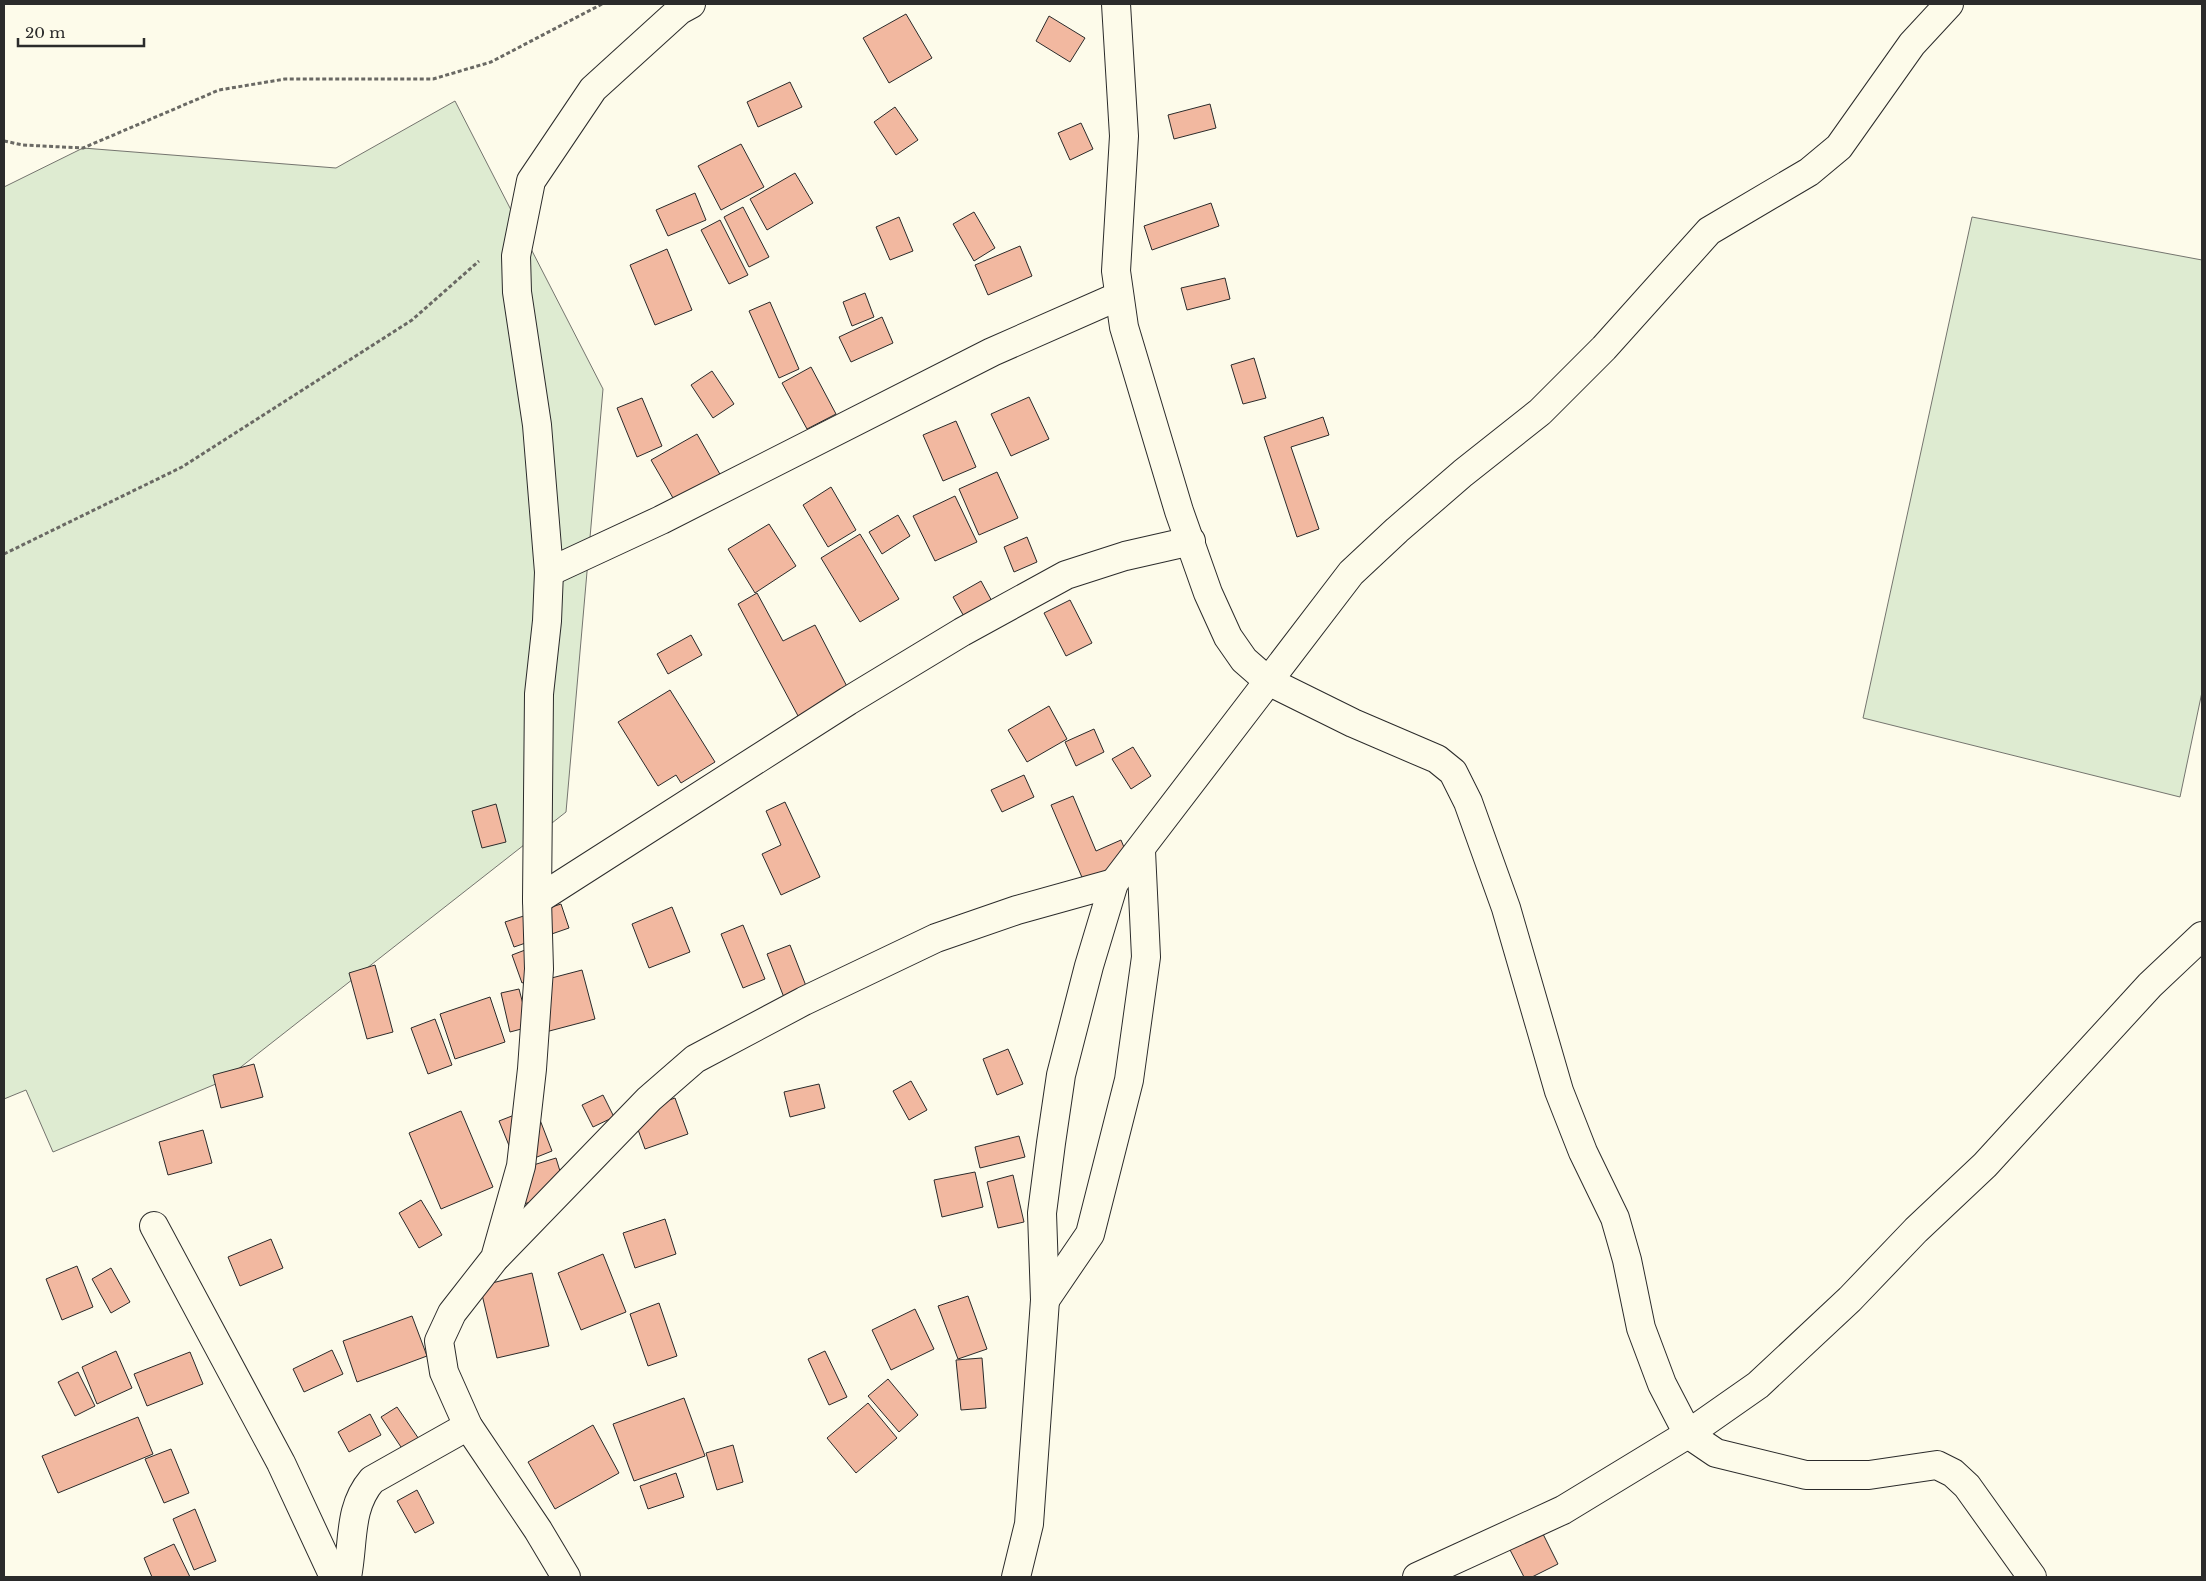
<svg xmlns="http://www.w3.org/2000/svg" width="2206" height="1581" viewBox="0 0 2206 1581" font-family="'Libre Baskerville',serif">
<rect width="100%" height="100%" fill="#fdfbea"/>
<g fill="#deebd1" stroke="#74746e">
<path d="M455 101 603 389 566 812 223 1081 53 1152 26 1090 4 1099V187L83 148 336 168Z"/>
<path d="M1972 217 2202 260V692L2180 797 1863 718Z"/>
</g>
<g fill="#f2b8a0" stroke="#2b2b2b">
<path d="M906 14 932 58 889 83 863 38Z"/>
<path d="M1049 16 1085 38 1070 62 1036 41Z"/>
<path d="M790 82 802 107 758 127 747 102Z"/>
<path d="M1210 104 1216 128 1174 139 1168 115Z"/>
<path d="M895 107 918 140 896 155 874 122Z"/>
<path d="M1081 123 1093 149 1070 160 1058 133Z"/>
<path d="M741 144 764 187 721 210 698 166Z"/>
<path d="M795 173 813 203 767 230 750 199Z"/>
<path d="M695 193 706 220 668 236 656 210Z"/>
<path d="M1211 203 1219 226 1152 250 1144 226Z"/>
<path d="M743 207 769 257 749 267 724 217Z"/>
<path d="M974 212 995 248 974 261 953 224Z"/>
<path d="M899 217 913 251 890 260 876 227Z"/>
<path d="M720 220 748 275 729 284 701 230Z"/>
<path d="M1020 246 1032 276 988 295 975 265Z"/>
<path d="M667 249 692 310 655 325 630 265Z"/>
<path d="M1225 278 1230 299 1187 310 1181 288Z"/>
<path d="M865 293 874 317 852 326 843 302Z"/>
<path d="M770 302 799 369 779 378 749 311Z"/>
<path d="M882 317 893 343 851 362 839 337Z"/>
<path d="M1254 358 1266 398 1243 404 1231 365Z"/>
<path d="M811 367 836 414 807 429 782 383Z"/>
<path d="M712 371 734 404 713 418 691 385Z"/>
<path d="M1029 397 1049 439 1011 456 991 414Z"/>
<path d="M642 398 662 446 637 457 617 408Z"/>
<path d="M1323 417 1329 435 1291 447 1319 529 1297 537 1264 437Z"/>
<path d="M956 421 976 467 943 481 923 435Z"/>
<path d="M697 434 725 483 680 510 651 460Z"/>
<path d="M997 472 1018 518 979 535 959 489Z"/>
<path d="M831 487 856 530 828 547 803 505Z"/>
<path d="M955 496 977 542 935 561 913 516Z"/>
<path d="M898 515 910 536 882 554 869 532Z"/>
<path d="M769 524 796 566 755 593 728 549Z"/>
<path d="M860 534 899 599 860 622 821 558Z"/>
<path d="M1027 537 1037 562 1014 572 1004 547Z"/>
<path d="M981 581 994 605 966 620 953 597Z"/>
<path d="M757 593 783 641 815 625 854 700 804 727 738 604Z"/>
<path d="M1070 600 1092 643 1066 656 1044 613Z"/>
<path d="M691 635 702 655 668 674 657 654Z"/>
<path d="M670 690 715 762 681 783 676 775 658 786 618 722Z"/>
<path d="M1049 706 1067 739 1027 762 1008 730Z"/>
<path d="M1094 729 1104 752 1076 766 1065 742Z"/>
<path d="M1133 747 1151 776 1131 789 1112 759Z"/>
<path d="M1024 775 1034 797 1002 812 991 790Z"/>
<path d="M1073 796 1096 851 1121 840 1130 862 1084 882 1051 805Z"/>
<path d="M785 802 820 877 781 895 762 854 781 845 766 811Z"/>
<path d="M496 804 506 842 482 848 472 811Z"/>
<path d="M561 904 569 928 514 947 505 922Z"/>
<path d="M672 907 690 952 649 968 632 924Z"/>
<path d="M743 925 765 979 743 988 721 934Z"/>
<path d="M790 945 808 991 785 1000 767 954Z"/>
<path d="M533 947 544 974 522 983 512 955Z"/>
<path d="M375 965 393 1032 367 1039 349 973Z"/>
<path d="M582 970 595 1019 538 1034 525 985Z"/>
<path d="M519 989 529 1027 510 1032 501 993Z"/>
<path d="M490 997 505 1042 455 1059 440 1014Z"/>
<path d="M435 1019 452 1065 428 1074 411 1028Z"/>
<path d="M1008 1049 1023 1084 997 1095 983 1059Z"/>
<path d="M254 1064 263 1097 221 1108 213 1075Z"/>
<path d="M911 1081 927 1110 909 1120 893 1091Z"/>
<path d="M819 1084 825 1108 790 1117 784 1092Z"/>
<path d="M603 1095 614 1117 593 1127 582 1105Z"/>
<path d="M675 1098 688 1134 645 1149 632 1113Z"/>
<path d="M535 1107 552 1151 517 1165 499 1121Z"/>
<path d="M461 1111 493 1187 441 1209 409 1133Z"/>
<path d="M203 1130 212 1163 168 1175 159 1142Z"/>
<path d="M1019 1136 1025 1157 980 1168 975 1147Z"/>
<path d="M556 1158 566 1191 524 1204 514 1171Z"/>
<path d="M975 1172 983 1207 942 1217 934 1180Z"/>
<path d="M1013 1175 1024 1222 998 1228 987 1182Z"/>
<path d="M421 1200 442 1235 419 1248 399 1213Z"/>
<path d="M665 1219 676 1254 635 1268 623 1233Z"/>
<path d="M271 1239 283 1268 240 1286 228 1257Z"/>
<path d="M603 1254 626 1312 581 1330 558 1273Z"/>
<path d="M77 1266 93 1307 62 1320 46 1279Z"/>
<path d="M111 1268 130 1302 111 1313 92 1279Z"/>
<path d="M532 1273 549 1346 497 1358 480 1286Z"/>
<path d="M968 1296 987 1349 958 1359 938 1306Z"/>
<path d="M659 1303 677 1356 648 1366 630 1314Z"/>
<path d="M915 1309 934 1349 891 1370 872 1330Z"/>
<path d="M412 1316 427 1356 357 1382 343 1341Z"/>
<path d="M332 1350 343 1374 304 1392 293 1369Z"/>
<path d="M116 1351 132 1388 97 1404 82 1367Z"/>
<path d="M825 1351 847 1397 829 1405 808 1359Z"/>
<path d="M190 1352 203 1384 147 1406 134 1374Z"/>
<path d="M982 1358 986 1408 961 1410 956 1360Z"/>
<path d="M78 1372 95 1406 75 1416 58 1382Z"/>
<path d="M888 1379 918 1415 899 1432 868 1396Z"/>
<path d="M684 1398 705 1456 634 1481 613 1424Z"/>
<path d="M868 1403 897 1438 856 1473 827 1438Z"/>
<path d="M397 1407 423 1445 407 1456 381 1417Z"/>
<path d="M370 1414 381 1435 349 1452 338 1432Z"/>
<path d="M138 1417 153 1454 58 1493 42 1456Z"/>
<path d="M593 1425 619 1473 555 1509 528 1462Z"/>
<path d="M733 1445 743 1482 717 1490 706 1453Z"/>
<path d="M171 1449 189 1493 164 1503 145 1459Z"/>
<path d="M676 1473 684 1497 648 1509 640 1486Z"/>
<path d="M417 1490 434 1523 415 1533 397 1501Z"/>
<path d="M195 1509 216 1561 194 1570 173 1519Z"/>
<path d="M1541 1530 1558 1564 1532 1577H1524L1508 1546Z"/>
<path d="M174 1544 190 1577H152L144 1558Z"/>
</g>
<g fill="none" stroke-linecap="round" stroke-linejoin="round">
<g stroke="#2b2b2b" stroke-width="30">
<g id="street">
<path d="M1116 4 1124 136 1116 271 1124 327 1179 511 1208 593 1228 637 1244 660 1268 681 1353 723 1437 759 1453 772 1468 802 1506 908 1559 1091 1583 1152 1615 1218 1627 1260 1641 1328 1662 1384 1688 1434 1716 1453 1806 1475H1869L1937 1465 1953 1473 1967 1486 2032 1577"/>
<path d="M549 572 661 520 992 352 1119 296"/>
<path d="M537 900 848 701 962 632 1066 575 1125 556 1191 541"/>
<path d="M154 1226 281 1463 334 1577"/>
<path d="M497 1256 649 1099 695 1059 804 1001 936 938 1017 910 1114 883"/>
<path d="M1045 1300 1090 1234 1129 1080 1146 957 1141 851"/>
<path d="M347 1577C354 1542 348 1508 372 1480L468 1426"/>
<path d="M566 1577 538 1530 468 1426 444 1372 439 1341 452 1313 495 1258 521 1166 532 1069 539 969 537 900 539 694 547 621 549 572 537 425 517 292 516 256 531 181 593 89 680 10 691 4"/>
<path d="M1016 1577 1029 1524 1045 1300 1042 1213 1051 1143 1061 1075 1089 966 1114 883 1351 573 1397 530 1463 473 1540 412 1604 348 1709 231 1809 172 1839 147 1912 44 1949 4"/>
<path d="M1417 1577 1563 1510 1688 1434 1758 1385 1850 1299 1916 1230 1985 1165 2150 985 2202 936"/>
</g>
</g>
<g stroke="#6a6964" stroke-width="3" stroke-dasharray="4 2.5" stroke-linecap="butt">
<path d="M4 141 23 145 83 148 219 90 285 79H433L491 62 602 4"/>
<path d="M4 554 182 467 412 320 479 261"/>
</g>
<use href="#street" stroke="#fdfbea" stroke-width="28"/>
</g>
<rect width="2206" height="1581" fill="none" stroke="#2b2b2b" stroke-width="10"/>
<path d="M18 38v8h126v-8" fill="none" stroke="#2b2b2b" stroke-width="2.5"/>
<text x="25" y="38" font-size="15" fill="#2b2b2b" stroke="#fdfbea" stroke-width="4" paint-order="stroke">20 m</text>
</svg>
